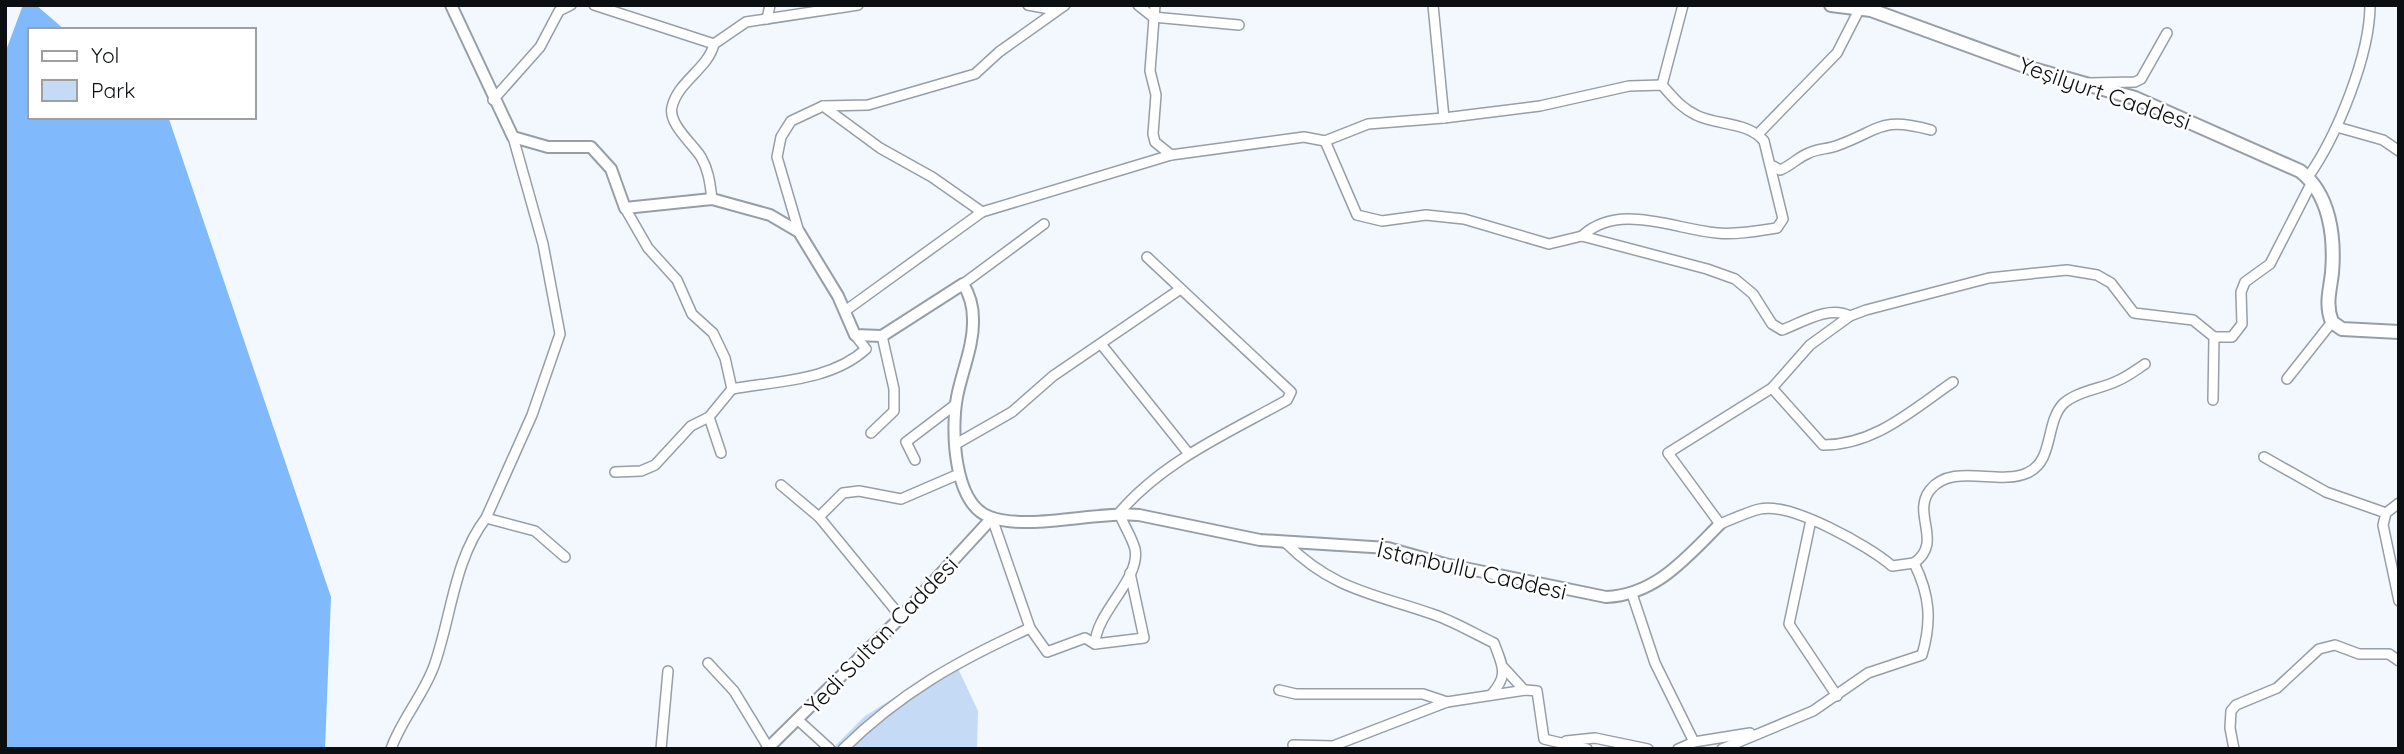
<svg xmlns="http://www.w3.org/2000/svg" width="2404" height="754" viewBox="0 0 2404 754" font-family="Quicksand,sans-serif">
<rect width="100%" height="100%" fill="#f3f8ff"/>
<path fill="#c4daf5" d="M954 660 978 711 977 749H832L865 716Z"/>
<path fill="#80b9fc" d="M23 5H36L65 30H30V117L169 119 331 597 325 749H5V53Z"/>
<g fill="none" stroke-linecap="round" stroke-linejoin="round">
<g stroke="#989ea6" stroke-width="12">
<g id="minor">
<path d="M594 5 714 44C708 69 678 81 672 107 668 124 693 144 701 157 709 171 710 184 712 199"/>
<path d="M1028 5 1055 10"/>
<path d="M1138 5 1153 17 1239 25"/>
<path d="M1155 5 1150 71 1156 95 1153 134 1155 142 1171 155"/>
<path d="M1433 5 1444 118"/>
<path d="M767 19 770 5"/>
<path d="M714 44 746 22 858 5"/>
<path d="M2090 83 2135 82 2141 79 2167 33"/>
<path d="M1662 85 1683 5"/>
<path d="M493 100 540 47 559 11 571 5"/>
<path d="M823 106 880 148 932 177 982 212"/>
<path d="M2337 127 2383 140 2399 151"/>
<path d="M1758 134 1837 53 1860 8"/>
<path d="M1325 141 1357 215 1382 221 1426 215 1464 219 1549 244 1582 236 1707 269 1735 279 1753 294 1772 324 1782 330C1803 322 1829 305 1850 316"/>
<path d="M1773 166 1780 170C1791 166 1798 157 1809 153 1817 149 1827 149 1836 146 1881 130 1879 116 1931 130"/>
<path d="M2308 177C2337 136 2370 55 2370 5"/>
<path d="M625 208 648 248 677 280 692 314 713 333 725 358 732 389C776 381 831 381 866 349L855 335"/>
<path d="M799 232 777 157 781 137 791 121 823 106 868 105 975 74 999 52 1065 5"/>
<path d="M963 284 1044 224"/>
<path d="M845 311 982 212 1171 155 1304 137 1325 141 1368 124 1444 118 1540 106 1629 86 1662 85C1673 97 1681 108 1696 115 1718 126 1747 121 1764 141L1783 219 1777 228C1758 231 1736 235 1717 233 1673 229 1619 202 1582 236"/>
<path d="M1101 344 1189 454"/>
<path d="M2287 379 2332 322"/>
<path d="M1772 388 1823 445C1875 445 1912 410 1953 382"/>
<path d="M2213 400 2214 337"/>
<path d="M709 417 721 453"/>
<path d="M871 433 894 411V389L882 336"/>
<path d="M956 444 1012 412 1053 376 1179 290"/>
<path d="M2264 457 2326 492 2386 513"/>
<path d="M915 460 906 442 956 404"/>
<path d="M615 472 641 471 655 465 691 426 709 417 732 389"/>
<path d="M781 485 819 517 901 617"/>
<path d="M2399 503 2386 513 2383 525 2399 601"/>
<path d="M819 517 843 493 859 491 901 499 959 474"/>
<path d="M486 518 535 531 565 557"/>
<path d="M992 518 1030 628 1047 652 1085 638 1095 644 1144 638 1130 573"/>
<path d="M1811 520 1789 624 1837 696"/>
<path d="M1286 543C1334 591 1376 594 1435 615 1455 622 1475 634 1494 643 1503 667 1509 675 1491 695"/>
<path d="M1914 563C1944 542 1911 514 1930 490 1952 462 1999 486 2027 473 2054 462 2045 423 2063 404 2077 391 2101 389 2117 381 2127 377 2136 370 2145 364"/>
<path d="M1632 594 1655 663 1694 742"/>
<path d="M1095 644C1096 612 1141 579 1135 549 1132 537 1123 524 1119 513 1163 461 1228 433 1287 400L1291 392 1147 257"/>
<path d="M708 663 734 691 768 747"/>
<path d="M1504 668 1524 690"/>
<path d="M1279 690 1296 694H1423L1447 702 1526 690 1537 691 1544 739 1587 749"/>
<path d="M797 719 830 749"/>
<path d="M1566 741 1595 738 1648 749"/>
<path d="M1293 745 1333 746 1447 702"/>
<path d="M391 749C401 720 423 696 434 666 451 619 454 559 486 518L532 415 560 334 543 244 513 137"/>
<path d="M661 749 668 671"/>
<path d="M843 749C900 693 957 661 1030 628"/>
<path d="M1678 749 1694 742 1750 733"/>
<path d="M1722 749 1813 711 1868 673 1922 655C1932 621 1930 595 1914 563L1892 566C1869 546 1791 502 1760 509 1747 512 1733 519 1720 524L1668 453 1772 388 1810 345 1850 316 1866 310 1989 278 2067 270 2097 275 2111 283 2134 313 2193 320 2214 337H2232L2242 324 2241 292 2245 282 2270 264 2312 182"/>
<path d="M2234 749 2230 728 2231 711 2236 705 2277 688 2319 649 2335 645 2359 654H2389L2399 661"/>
</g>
</g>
<g stroke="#989ea6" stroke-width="14">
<g id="tertiary">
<path d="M451 5 513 137 548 147H591L611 169 625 208 712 199 770 215 799 232 838 296 855 335 882 336 963 284C970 295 973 305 973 319 974 345 962 371 957 397 951 429 953 504 990 517 1028 531 1096 511 1139 515L1260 540 1388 548 1445 564 1606 597C1656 595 1687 557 1720 524"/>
<path d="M767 749 901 617 992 518"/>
</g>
</g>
<g stroke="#989ea6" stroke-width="16">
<path id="secondary" d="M1831 5 1871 10 2033 69 2135 98 2300 171C2330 194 2335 237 2332 273 2330 291 2325 304 2332 322L2342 329 2399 332"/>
</g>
<use href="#minor" stroke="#fff" stroke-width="9"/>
<use href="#tertiary" stroke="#fff" stroke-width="10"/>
<use href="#secondary" stroke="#fff" stroke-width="12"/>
</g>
<g text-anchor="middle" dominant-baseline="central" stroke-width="5" stroke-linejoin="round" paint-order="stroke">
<g font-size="23" fill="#0c0f11" stroke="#fff">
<text transform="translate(2105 93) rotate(19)">Yeşilyurt Caddesi</text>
<text transform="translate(1472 570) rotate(13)">İstanbullu Caddesi</text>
<text transform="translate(881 635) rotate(-46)">Yedi Sultan Caddesi</text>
</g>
</g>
<rect width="2404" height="754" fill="none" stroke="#0c0f11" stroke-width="14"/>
<rect x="28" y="28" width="228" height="91" fill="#ffffff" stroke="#9e9fa0" stroke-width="2"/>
<rect x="42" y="51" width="35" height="10" fill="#ffffff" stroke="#9e9fa0" stroke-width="2"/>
<text x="91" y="63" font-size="21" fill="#0c0f11">Yol</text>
<rect x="42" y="80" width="35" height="21" fill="#c4daf5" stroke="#9e9fa0" stroke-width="2"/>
<text x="91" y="98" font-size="21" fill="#0c0f11">Park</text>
</svg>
